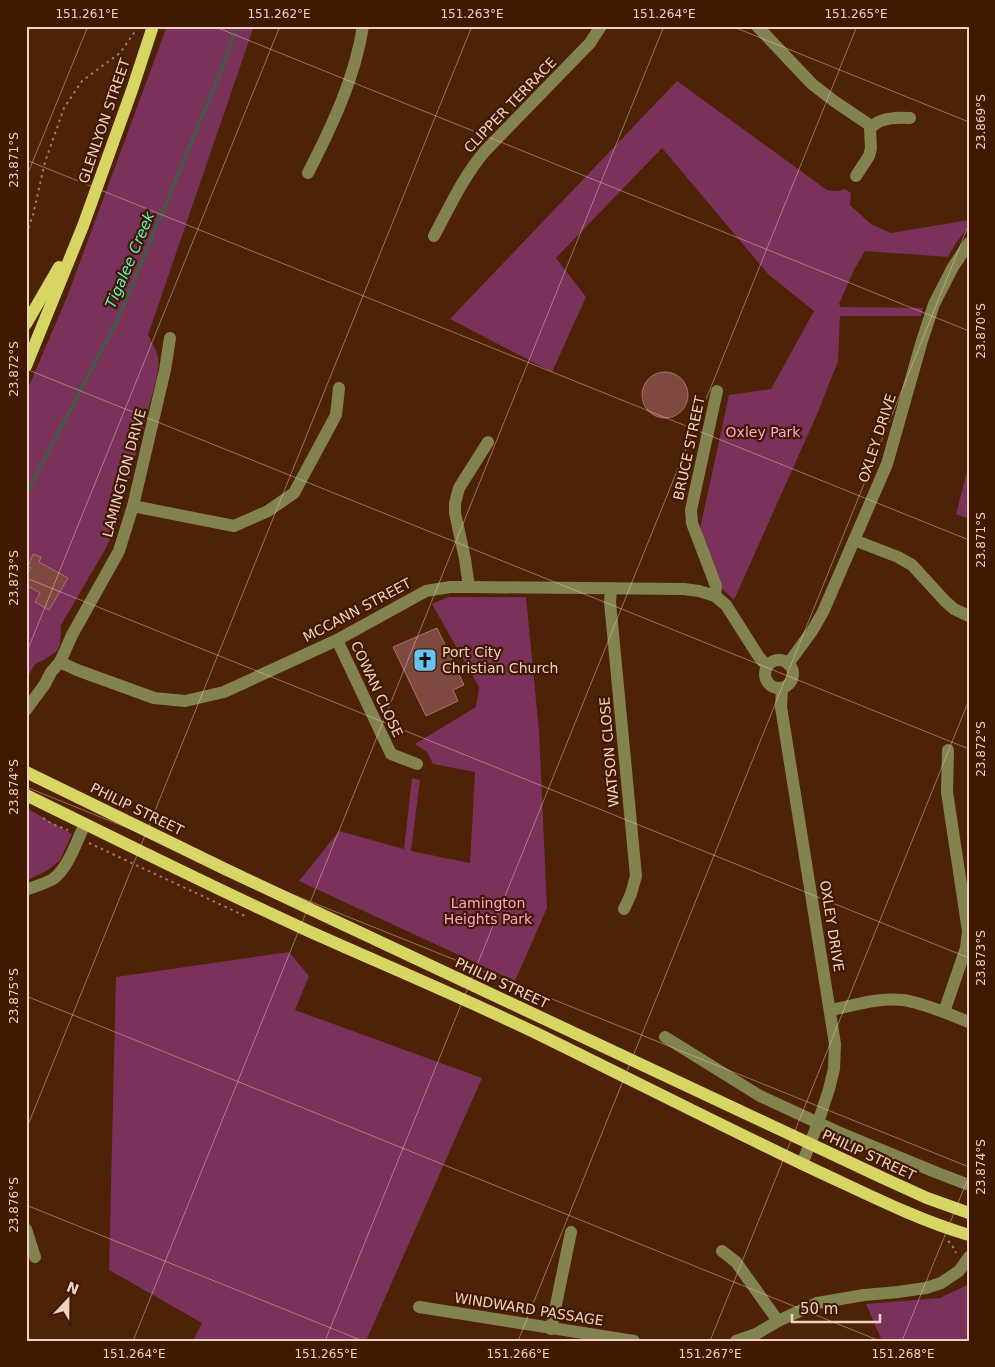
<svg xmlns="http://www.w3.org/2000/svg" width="995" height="1367" viewBox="0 0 995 1367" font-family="'DejaVu Sans',sans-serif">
<rect width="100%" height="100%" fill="#4d2207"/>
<g fill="#7a315a">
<path d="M167 26H254L148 335C159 356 161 358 156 381L118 518 111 537 105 550 61 625 60 644 57 651 44 660 35 664 26 680V393L67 297Z"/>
<path d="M677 81 827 190 839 191 845 189 851 193 850 205 871 224 891 233 969 220V227L956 243 948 257 865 251 854 270 839 304 841 307 923 308 921 316H840L838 361 818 412 734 600 720 587 698 538 729 395 771 389 814 311 768 274 662 148 556 258 586 297 552 372 450 319Z"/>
<path d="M969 464V519L956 514Z"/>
<path d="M448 597H526L539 731 547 908 515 981 299 881 339 831 404 849 412 778 420 780 411 851 470 863 475 772 433 764 427 752 415 744 476 707 479 687 432 604Z"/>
<path d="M26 808 72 834 60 860 48 870 26 881Z"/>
<path d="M289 952 309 976 295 1010 482 1078 366 1341H193L202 1323 109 1270 116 977Z"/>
<path d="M969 1284V1341H882L866 1304 940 1298Z"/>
</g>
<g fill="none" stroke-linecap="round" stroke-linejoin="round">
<path stroke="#4c5349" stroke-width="4" d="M26 494 118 319 221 71 235 33 236 26"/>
</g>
<g fill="#7e4941" stroke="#ac726a">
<circle cx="665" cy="395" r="23"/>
<path d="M33 554 41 557 39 562 68 578 49 610 35 602 40 593 26 585V576L31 568 28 567Z"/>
<path d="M437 628 464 685 453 690 458 701 426 716 393 647Z"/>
</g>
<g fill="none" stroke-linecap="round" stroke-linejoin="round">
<g stroke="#9e7b66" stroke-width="2" stroke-dasharray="2.5 4" stroke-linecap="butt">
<path d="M26 234 33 215 45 162 64 108 82 81 120 53 136 30 137 26"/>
<path d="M43 818 52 824 68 830"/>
<path d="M89 843 245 916"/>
<path d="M948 1241 952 1245 956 1253"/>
</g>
<g stroke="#83834f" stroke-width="12">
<path d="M757 26 812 84 834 101 871 126"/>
<path d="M308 173C332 126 355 78 363 26"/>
<path d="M856 176 869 156 871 148 870 129C878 117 897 117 910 118"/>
<path d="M434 236C450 206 464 175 486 150L590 43 601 26"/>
<path d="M133 506 234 526 268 511 294 493 336 415 339 388"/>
<path d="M854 540 898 557 912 565 945 601 954 609 969 616"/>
<path d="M469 587 465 559 455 513V503L459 488 488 442"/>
<path d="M611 589 610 602 636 876 631 894 624 909"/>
<path d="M715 596 716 586 692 523 691 510 717 391"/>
<path d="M337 640 391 754 417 764"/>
<circle cx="779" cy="674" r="14"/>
<path d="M60 662 77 670 154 698 185 701 224 692 337 640 426 591 450 587H469L684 589 699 591 715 596 726 605 759 657 767 666"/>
<path d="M788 664 812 631 823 612 887 464 921 344 934 304 953 267 969 243"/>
<path d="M782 688 781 707 835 1044 834 1069 829 1089 818 1123 802 1164"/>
<path d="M26 710 45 684 51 672 60 662 72 635 119 551 133 506 165 370 170 338"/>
<path d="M26 890C35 886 45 884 53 879 68 869 77 840 85 824"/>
<path d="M830 1010C852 1006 880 997 903 1000 924 1003 948 1014 969 1022"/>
<path d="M944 1012 966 948 968 931 947 792 948 750"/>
<path d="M665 1037 760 1096 838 1132 935 1172 969 1185"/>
<path d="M26 1229 35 1257"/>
<path d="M722 1251 736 1262 778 1321"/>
<path d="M419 1307 634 1341"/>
<path d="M551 1329 571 1232"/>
<path d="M736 1341 756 1334 778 1321 817 1303 864 1295 898 1292 926 1288 941 1283 959 1271 969 1257"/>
</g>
<g stroke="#d7d663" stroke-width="12">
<path d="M26 324 59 267"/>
<path d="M26 366 83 226 132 90 153 26"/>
<path d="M26 772 225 869 883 1178 927 1198 969 1213"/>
<path d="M26 795C118 840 210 886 304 929 382 964 461 997 538 1034 630 1079 722 1126 815 1170 865 1193 915 1219 969 1235"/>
</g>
</g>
<path fill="none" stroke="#eed2c3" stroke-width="1" stroke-opacity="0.45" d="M213 26 969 331M731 26 969 122M26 160 969 540M26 178 88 26M26 369 969 749M26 578 969 958M26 654 280 26M26 787 969 1167M26 996 880 1341M26 1130 472 26M26 1205 363 1341M133 1341 664 26M325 1341 857 26M518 1341 969 224M710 1341 969 700M902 1341 969 1176"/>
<defs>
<g id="church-square" transform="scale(1.25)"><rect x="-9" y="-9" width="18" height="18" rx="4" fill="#65c5ee" stroke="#411800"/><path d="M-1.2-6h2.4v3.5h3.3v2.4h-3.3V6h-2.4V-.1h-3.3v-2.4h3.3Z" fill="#111"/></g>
</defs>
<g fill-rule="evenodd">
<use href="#church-square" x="425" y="660"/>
</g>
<g text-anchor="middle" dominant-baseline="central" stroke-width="4.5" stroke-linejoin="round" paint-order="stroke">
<g font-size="14" fill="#eed2c3" stroke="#411800">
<text transform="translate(510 105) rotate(-46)">CLIPPER TERRACE</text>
<text transform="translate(104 121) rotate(-71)">GLENLYON STREET</text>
<text transform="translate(877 438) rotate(-72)">OXLEY DRIVE</text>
<text transform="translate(689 448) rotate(-78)">BRUCE STREET</text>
<text transform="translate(124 473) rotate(-75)">LAMINGTON DRIVE</text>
<text transform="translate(357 610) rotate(-28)">MCCANN STREET</text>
<text transform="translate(377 689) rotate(65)">COWAN CLOSE</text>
<text transform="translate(609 752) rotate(-95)">WATSON CLOSE</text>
<text transform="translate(137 809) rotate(26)">PHILIP STREET</text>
<text transform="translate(832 926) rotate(81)">OXLEY DRIVE</text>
<text transform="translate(502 983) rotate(25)">PHILIP STREET</text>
<text transform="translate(869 1155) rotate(25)">PHILIP STREET</text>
<text transform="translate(529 1309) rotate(9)">WINDWARD PASSAGE</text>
</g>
<g font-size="14" fill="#fea7d3" stroke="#411800">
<text x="763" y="432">Oxley Park</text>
<text x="488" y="903">Lamington<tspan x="488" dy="16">Heights Park</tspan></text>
</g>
<g font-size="14" fill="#eed2c3" stroke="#411800" text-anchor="start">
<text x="442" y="652">Port City<tspan x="442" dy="16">Christian Church</tspan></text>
</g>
<g font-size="15" font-style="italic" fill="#55f9c7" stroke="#411800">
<text transform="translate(130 260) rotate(-67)">Tigalee Creek</text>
</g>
</g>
<rect width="995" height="1367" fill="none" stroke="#411800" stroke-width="55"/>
<g transform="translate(68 1300) rotate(22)" stroke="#411800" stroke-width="4" paint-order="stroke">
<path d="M0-4L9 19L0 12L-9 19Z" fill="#eed2c3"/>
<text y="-8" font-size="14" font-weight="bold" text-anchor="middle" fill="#eed2c3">N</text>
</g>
<path d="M792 1314v8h88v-8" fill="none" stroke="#eed2c3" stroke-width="2.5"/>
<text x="800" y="1314" font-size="15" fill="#eed2c3" stroke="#411800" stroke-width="4" paint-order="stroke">50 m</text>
<rect x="28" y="28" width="940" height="1312" fill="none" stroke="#eed2c3" stroke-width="2"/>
<g font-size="12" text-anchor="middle" fill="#eed2c3">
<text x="87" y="18">151.261°E</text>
<text x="279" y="18">151.262°E</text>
<text x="472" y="18">151.263°E</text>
<text x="664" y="18">151.264°E</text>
<text x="856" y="18">151.265°E</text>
<text transform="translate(981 122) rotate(-90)" y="4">23.869°S</text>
<text transform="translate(14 160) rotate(-90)" y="4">23.871°S</text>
<text transform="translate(981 331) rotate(-90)" y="4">23.870°S</text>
<text transform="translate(14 369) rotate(-90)" y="4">23.872°S</text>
<text transform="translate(981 540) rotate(-90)" y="4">23.871°S</text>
<text transform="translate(14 578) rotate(-90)" y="4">23.873°S</text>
<text transform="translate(981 749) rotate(-90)" y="4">23.872°S</text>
<text transform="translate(14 787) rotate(-90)" y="4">23.874°S</text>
<text transform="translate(981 958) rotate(-90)" y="4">23.873°S</text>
<text transform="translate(14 996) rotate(-90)" y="4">23.875°S</text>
<text transform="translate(981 1167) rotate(-90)" y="4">23.874°S</text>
<text transform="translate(14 1205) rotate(-90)" y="4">23.876°S</text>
<text x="134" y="1358">151.264°E</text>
<text x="326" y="1358">151.265°E</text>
<text x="518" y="1358">151.266°E</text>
<text x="710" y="1358">151.267°E</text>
<text x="903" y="1358">151.268°E</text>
</g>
</svg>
